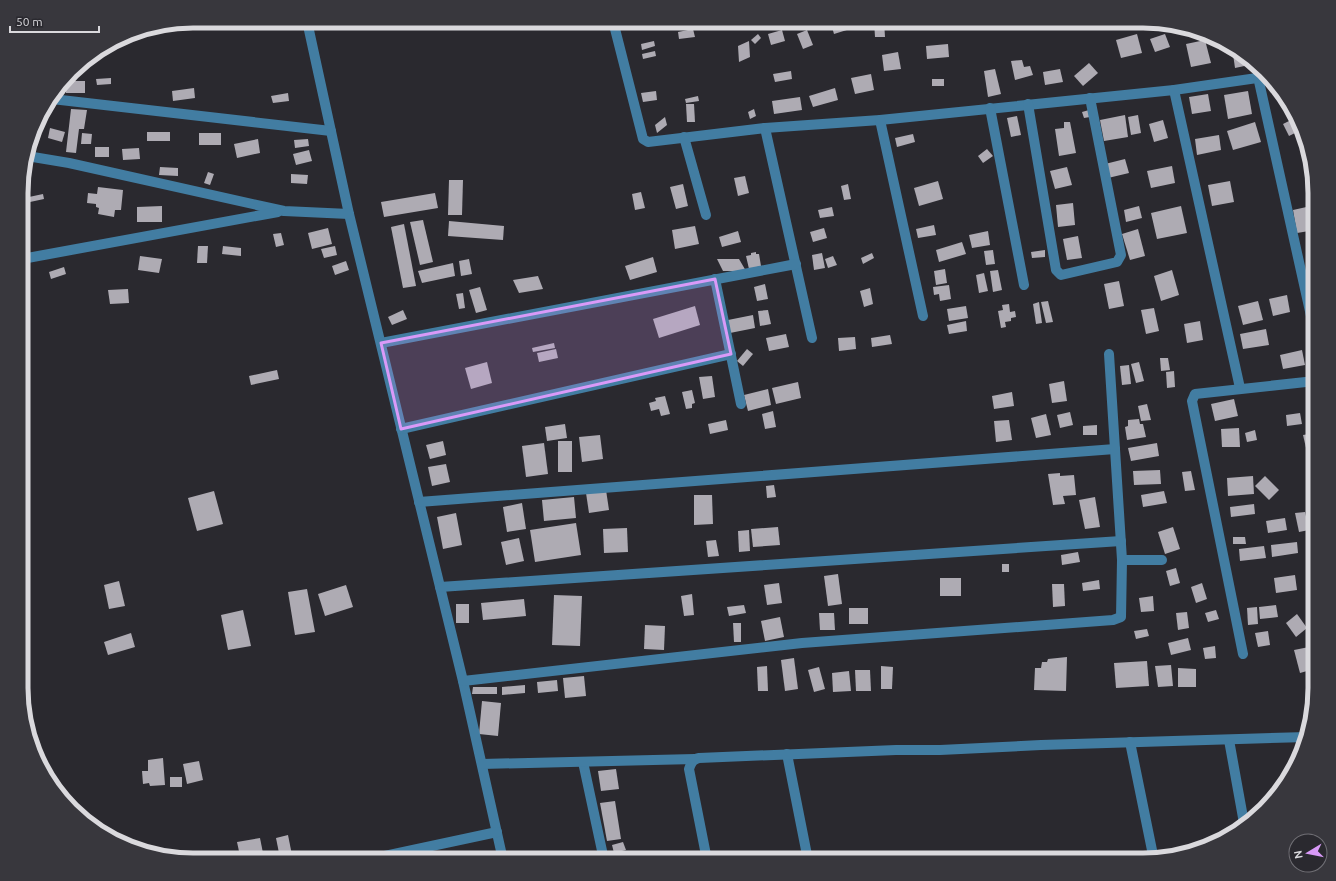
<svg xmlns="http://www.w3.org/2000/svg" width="1336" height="881" viewBox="0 0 1336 881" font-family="Ubuntu,sans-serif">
<rect width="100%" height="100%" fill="#2a292f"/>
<g fill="#aeabb3">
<path d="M674 21H693V24L675 28Z"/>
<path d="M874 21H884L885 37H875Z"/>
<path d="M848 22 850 29 834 34 832 27Z"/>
<path d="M693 29 695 37 679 39 678 32Z"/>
<path d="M782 30 785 41 771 45 768 34Z"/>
<path d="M807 30 813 45 803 49 797 34Z"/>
<path d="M758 34 761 38 755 44 751 40Z"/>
<path d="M1137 34 1142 53 1121 58 1116 40Z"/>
<path d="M1165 34 1170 47 1155 52 1150 39Z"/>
<path d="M1205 40 1211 63 1191 67 1186 44Z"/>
<path d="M654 41 655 46 642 50 641 44Z"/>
<path d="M749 41 750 57 739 62 738 46Z"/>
<path d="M948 44 949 57 927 59 926 46Z"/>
<path d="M655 51 656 56 643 59 642 54Z"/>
<path d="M898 52 901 69 884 71 882 55Z"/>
<path d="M1241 52 1248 59 1249 65 1235 68 1233 54Z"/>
<path d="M1022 60 1024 67 1030 66 1033 75 1015 80 1011 61Z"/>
<path d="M1089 63 1098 73 1083 86 1074 76Z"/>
<path d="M995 69 1001 94 988 97 984 71Z"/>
<path d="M1060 69 1063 82 1045 85 1043 72Z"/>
<path d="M791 71 792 79 775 82 773 74Z"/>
<path d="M871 74 874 90 855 94 851 78Z"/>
<path d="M111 78V84L97 85 96 79Z"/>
<rect x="932" y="79" width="12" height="7"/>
<rect x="66" y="81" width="19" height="12"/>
<path d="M194 88 195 98 173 101 172 91Z"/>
<path d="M835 88 838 100 813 107 809 96Z"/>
<path d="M656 91 657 100 643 102 641 93Z"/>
<path d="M1248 91 1252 114 1228 119 1224 95Z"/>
<path d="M288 93 289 101 273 103 271 96Z"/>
<path d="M1208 94 1211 111 1192 114 1189 97Z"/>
<path d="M698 96 699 101 686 103 685 99Z"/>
<path d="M800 97 802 110 774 114 772 101Z"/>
<path d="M686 104H694L695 122H687Z"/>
<path d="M71 109 87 110 84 129H79L76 153 66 152Z"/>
<path d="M754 109 756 116 750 119 748 112Z"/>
<path d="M1089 110 1090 117 1084 118 1082 112Z"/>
<path d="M1125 115 1128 137 1104 141 1100 120Z"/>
<path d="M1138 115 1141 133 1131 135 1128 117Z"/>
<path d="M1017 116 1021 135 1011 137 1007 118Z"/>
<path d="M665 117 667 125 657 133 655 125Z"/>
<path d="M1295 118 1299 131 1289 136 1283 124Z"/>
<path d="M1163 120 1168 138 1154 142 1149 124Z"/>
<path d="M1064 122H1070L1076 153 1059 156 1055 129 1064 128Z"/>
<path d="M1255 122 1261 142 1233 150 1227 131Z"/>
<path d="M50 128 65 132 62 142 48 138Z"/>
<rect x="147" y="132" width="23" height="9"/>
<path d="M82 133 92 134 91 144H81Z"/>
<rect x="199" y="133" width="22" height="12"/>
<path d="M913 134 915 142 897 147 895 138Z"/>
<path d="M1219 135 1221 150 1197 155 1195 139Z"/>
<path d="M258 139 260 153 237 158 234 144Z"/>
<path d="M308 139 309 146 295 148 294 140Z"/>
<rect x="95" y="147" width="14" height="10"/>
<path d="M139 148 140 159 123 160 122 149Z"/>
<path d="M987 149 993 156 983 163 978 156Z"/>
<path d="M309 150 312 161 296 165 293 154Z"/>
<path d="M1125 159 1129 173 1108 178 1105 164Z"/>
<path d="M1172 166 1175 183 1151 188 1147 171Z"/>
<path d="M160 167 178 168V176L159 175Z"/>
<path d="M1067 167 1072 185 1055 189 1050 171Z"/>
<path d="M208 172 214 174 210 185 204 183Z"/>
<path d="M291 174 308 175 307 184 291 183Z"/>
<path d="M745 176 749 193 738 196 734 178Z"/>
<path d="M449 180H463L462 215H448Z"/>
<path d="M938 181 943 199 919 206 914 188Z"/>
<path d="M1230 181 1234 202 1212 206 1208 185Z"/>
<path d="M683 184 688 206 676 209 670 187Z"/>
<path d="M848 184 851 199 844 200 841 186Z"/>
<path d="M98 187 123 190 121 210H115L114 217 98 214 99 208 96 207V204L87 203 88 193 97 194Z"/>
<path d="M641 192 645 208 635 210 632 194Z"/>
<path d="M435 193 438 208 384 217 381 202Z"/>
<path d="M43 194 44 199 30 202 29 197Z"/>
<path d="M1073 203 1075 225 1058 227 1056 205Z"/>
<path d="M162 206V222H137V207Z"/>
<path d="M1139 206 1142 218 1126 222 1124 210Z"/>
<path d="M1181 206 1187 233 1157 239 1151 213Z"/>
<path d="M1311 206 1315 230 1297 233 1293 210Z"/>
<path d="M832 207 834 216 820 218 818 210Z"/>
<path d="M423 220 433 262 420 265 410 222Z"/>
<path d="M449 221 504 226 503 240 448 236Z"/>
<path d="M404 224 416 286 403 288 391 227Z"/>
<path d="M934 225 936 235 918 238 916 229Z"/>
<path d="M695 226 699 244 675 249 672 230Z"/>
<path d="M328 228 332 244 312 249 308 233Z"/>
<path d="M824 228 827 238 813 242 810 232Z"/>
<path d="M1138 229 1145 256 1130 260 1122 234Z"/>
<path d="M738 231 741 242 722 247 719 237Z"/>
<path d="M988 231 990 245 972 248 969 235Z"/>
<path d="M281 233 284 245 276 247 273 234Z"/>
<path d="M1078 236 1082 258 1067 260 1063 239Z"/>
<path d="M962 242 966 254 939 262 936 250Z"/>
<path d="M198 246H208L207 263H197Z"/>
<path d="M223 246 241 248V256L222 254Z"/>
<path d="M335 246 337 255 324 258 321 249Z"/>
<path d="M993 250 995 264 986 265 984 251Z"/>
<path d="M1045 250V257L1032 258 1031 252Z"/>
<path d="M756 252V254H759L761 266 749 269 746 256 751 255V253Z"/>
<path d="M822 253 825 268 814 270 812 255Z"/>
<path d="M872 253 874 258 863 264 861 258Z"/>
<path d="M140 256 162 259 159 273 138 270Z"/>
<path d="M833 256 837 265 828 268 825 259Z"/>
<path d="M653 257 657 272 630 280 625 266Z"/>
<path d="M469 259 472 274 461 276 459 261Z"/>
<path d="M717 259H739L746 271H723Z"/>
<path d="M346 261 349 270 335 275 332 266Z"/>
<path d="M453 263 455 276 422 283 418 271Z"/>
<path d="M64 267 66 274 51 279 49 272Z"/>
<path d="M945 269 947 283 936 285 934 271Z"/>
<path d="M998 270 1002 290 993 292 990 271Z"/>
<path d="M1172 270 1179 295 1161 301 1154 276Z"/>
<path d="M1315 272V286H1314L1310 274Z"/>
<path d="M984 273 988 291 979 293 976 275Z"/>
<path d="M538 276 543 289 519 293 513 280Z"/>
<path d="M1119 281 1124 306 1109 309 1104 284Z"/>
<path d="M765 284 768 299 757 301 754 287Z"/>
<path d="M949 285 951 299 940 301 939 294 934 295 933 287Z"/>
<path d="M480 287 487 310 476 313 469 290Z"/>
<path d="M870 288 873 304 864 307 860 291Z"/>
<path d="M128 289 129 303 110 304 108 290Z"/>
<path d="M463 293 465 308 459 309 456 294Z"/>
<path d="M1287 295 1290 312 1273 316 1269 299Z"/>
<path d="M1048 301 1053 322 1046 323 1041 302Z"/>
<path d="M1258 301 1263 320 1243 325 1238 306Z"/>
<path d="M1039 302 1042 323 1036 324 1033 304Z"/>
<path d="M1009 304 1010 312 1015 311 1016 317 1011 318V321L1005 322 1006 327 1001 328 998 311 1003 310 1002 305Z"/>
<path d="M695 306 700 325 659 338 653 319Z"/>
<path d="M966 306 968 318 949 321 947 309Z"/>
<path d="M1154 308 1159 331 1146 334 1141 310Z"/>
<path d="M403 310 407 319 392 325 388 317Z"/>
<path d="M768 310 771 324 760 326 758 311Z"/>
<path d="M753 315 755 328 730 333 728 320Z"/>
<path d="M966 321 967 331 949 334 947 325Z"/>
<path d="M1200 321 1203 340 1187 343 1184 324Z"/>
<path d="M1266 329 1269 345 1243 349 1240 334Z"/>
<path d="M786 334 789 347 769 351 766 338Z"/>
<path d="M890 335 892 344 872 347 871 338Z"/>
<path d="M855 337 856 349 839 351 838 338Z"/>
<path d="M554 343 555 348 533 352 532 348Z"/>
<path d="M556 349 558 358 539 362 537 353Z"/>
<path d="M747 349 753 354 743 366 737 361Z"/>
<path d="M1302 350 1305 365 1283 369 1280 355Z"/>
<path d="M1160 358H1168L1170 370 1161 371Z"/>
<path d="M487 362 492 383 471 389 465 368Z"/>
<path d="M1139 362 1144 381 1136 383 1131 364Z"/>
<path d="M1129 365 1131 384 1122 385 1120 366Z"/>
<path d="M277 370 279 379 251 385 249 376Z"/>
<path d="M1174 371 1175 387 1167 388 1166 372Z"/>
<path d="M712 376 715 397 703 399 699 377Z"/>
<path d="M1064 381 1067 401 1052 403 1049 384Z"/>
<path d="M798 382 801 398 776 404 772 388Z"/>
<path d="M768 389 771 405 748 411 744 395Z"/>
<path d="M692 390 695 403 692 404V408L686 409 682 392Z"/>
<path d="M1012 392 1014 406 994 409 992 396Z"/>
<path d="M665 396 670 414 661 416 659 409 651 411 649 403 656 401 655 398Z"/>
<path d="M1315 396V410H1310L1308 397Z"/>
<path d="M1234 399 1238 416 1215 421 1211 404Z"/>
<path d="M1147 404 1151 420 1141 421 1138 406Z"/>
<path d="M773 411 776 427 765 429 762 414Z"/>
<path d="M1070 412 1073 425 1060 428 1057 415Z"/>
<path d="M1300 413 1302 424 1287 426 1286 415Z"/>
<path d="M1046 414 1051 435 1036 438 1031 418Z"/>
<path d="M1139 419 1140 424H1143L1146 437 1127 440 1125 427 1128 426V420Z"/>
<path d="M726 420 728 430 710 434 708 424Z"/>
<path d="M1009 420 1012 440 996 442 994 421Z"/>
<path d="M565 424 567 438 547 441 545 427Z"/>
<path d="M1097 425V435H1083V426Z"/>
<path d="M1239 428 1240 447H1222L1221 429Z"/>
<path d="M1255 430 1257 440 1247 442 1245 433Z"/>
<path d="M1315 433V451L1307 452 1303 435Z"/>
<path d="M600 435 603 459 582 462 579 437Z"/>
<path d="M443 441 446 455 430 459 426 445Z"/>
<rect x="558" y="441" width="14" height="31"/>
<path d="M544 443 548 474 526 477 522 446Z"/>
<path d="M1157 443 1159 456 1131 461 1128 448Z"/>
<path d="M446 464 450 482 432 486 428 467Z"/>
<path d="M1160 470 1161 484 1134 485 1133 471Z"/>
<path d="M1191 471 1195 490 1185 491 1182 472Z"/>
<path d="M1060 473V476L1074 475 1076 495 1063 496 1065 504 1053 505 1048 474Z"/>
<path d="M1253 476 1254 494 1228 496 1227 478Z"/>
<path d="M1265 476 1279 490 1269 500 1255 486Z"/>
<path d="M774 485 776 497 767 498 766 486Z"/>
<path d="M606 490 609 510 589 513 586 493Z"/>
<path d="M214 491 223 524 197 531 188 498Z"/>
<path d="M1164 491 1167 503 1143 507 1141 495Z"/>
<path d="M694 495H712L713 524 694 525Z"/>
<path d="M574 497 576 518 544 521 542 500Z"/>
<path d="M1095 497 1100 527 1085 529 1079 500Z"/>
<path d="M522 503 526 529 507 532 503 507Z"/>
<path d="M1254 504 1255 514 1231 517 1230 507Z"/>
<path d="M1305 512 1309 530 1299 532 1295 513Z"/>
<path d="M456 513 462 545 443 549 437 517Z"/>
<path d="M1285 518 1287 530 1268 533 1266 521Z"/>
<path d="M576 523 581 555 535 562 530 530Z"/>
<path d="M778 527 780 545 753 547 751 529Z"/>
<path d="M1173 527 1180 549 1165 554 1158 532Z"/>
<path d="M627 528 628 552 604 553 603 529Z"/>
<path d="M749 530 750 551 739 552 738 531Z"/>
<path d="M1233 537H1245L1246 544H1233Z"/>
<path d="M519 538 524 561 506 565 501 542Z"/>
<path d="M1308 539H1315V554L1309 555Z"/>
<path d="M716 540 719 556 708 557 706 541Z"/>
<path d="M1297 542 1298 553 1272 557 1271 545Z"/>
<path d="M1264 546 1266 558 1240 561 1239 549Z"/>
<path d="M1078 552 1080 562 1062 565 1061 555Z"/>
<rect x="1002" y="564" width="7" height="8"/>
<path d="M1176 568 1180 583 1170 586 1166 571Z"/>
<path d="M838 574 842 604 828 606 824 576Z"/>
<path d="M1295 575 1297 590 1276 593 1274 578Z"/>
<rect x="940" y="578" width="21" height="18"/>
<path d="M1099 580 1100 589 1083 591 1082 583Z"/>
<path d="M119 581 125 606 109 609 104 585Z"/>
<path d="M779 583 782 603 767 605 764 585Z"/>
<path d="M1202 583 1207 599 1196 603 1191 587Z"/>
<path d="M1052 584H1064L1065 606 1053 607Z"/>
<path d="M346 585 353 607 325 616 318 594Z"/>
<path d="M307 589 315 632 295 635 288 592Z"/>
<path d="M692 594 694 615 684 616 681 596Z"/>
<path d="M554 595 582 596 580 646 552 645Z"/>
<path d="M1153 596 1154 611 1141 612 1139 598Z"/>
<path d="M524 599 526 616 483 620 481 603Z"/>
<rect x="456" y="604" width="13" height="19"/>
<path d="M744 605 746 613 729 616 727 607Z"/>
<path d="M1276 605 1278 617 1260 619 1259 607Z"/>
<path d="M1257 607 1258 624 1248 625 1247 608Z"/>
<rect x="849" y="608" width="19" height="16"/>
<path d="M243 610 251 646 228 650 221 615Z"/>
<path d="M1216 610 1219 619 1208 622 1205 613Z"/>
<path d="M1187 612 1189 628 1178 630 1176 613Z"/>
<path d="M819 613H834L835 630H820Z"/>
<path d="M1297 614 1307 628 1296 637 1286 623Z"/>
<path d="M780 617 784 637 765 641 761 621Z"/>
<path d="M733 623H741V642H734Z"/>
<path d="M645 625 665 626 664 650 644 649Z"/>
<path d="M1147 629 1149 636 1136 639 1134 631Z"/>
<path d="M1268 631 1270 645 1258 647 1255 633Z"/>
<path d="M131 633 135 647 108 655 104 642Z"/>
<path d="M1188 638 1191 650 1171 655 1168 643Z"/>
<path d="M1215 646 1216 658 1205 659 1203 648Z"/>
<path d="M1309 647 1314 669 1300 673 1294 650Z"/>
<path d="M1067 657 1066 691 1034 690 1035 668H1041L1042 662H1047L1048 659Z"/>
<path d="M794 658 798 689 785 691 781 660Z"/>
<path d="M1147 661 1149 686 1116 688 1114 663Z"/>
<path d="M1171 665 1173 686 1158 687 1155 666Z"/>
<path d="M767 666 768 691H758L757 667Z"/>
<path d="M881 666 893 667 892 689H881Z"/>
<path d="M819 667 825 689 814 692 808 670Z"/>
<path d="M1178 668 1196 669V687H1178Z"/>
<path d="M855 670H870L871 691H856Z"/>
<path d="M849 671 851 691 833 692 832 673Z"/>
<path d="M584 676 586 696 565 698 563 678Z"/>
<path d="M557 680 558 691 538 693 537 682Z"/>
<path d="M525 685V693L502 695V687Z"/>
<path d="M473 687H497V694H472Z"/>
<path d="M482 701 501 703 498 736 479 734Z"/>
<path d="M163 758 165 785 150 786 149 783 143 784 142 771H148V760Z"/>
<path d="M199 761 203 780 187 784 183 764Z"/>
<path d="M616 769 619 789 601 791 598 771Z"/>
<rect x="170" y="777" width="12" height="10"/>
<path d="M615 801 621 839 607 841 600 803Z"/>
<path d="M288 835 292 855 280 858 276 838Z"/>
<path d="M260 838 263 853 240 856 237 842Z"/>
<path d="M623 842 626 850 614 853 612 845Z"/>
<path d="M249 857 250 860H239Z"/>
</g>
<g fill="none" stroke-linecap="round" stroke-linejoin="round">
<g stroke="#427da2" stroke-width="10">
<path d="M307 21 349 214 463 681 503 860"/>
<path d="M613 21 643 139 648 142 765 128 880 120 1174 90 1264 77"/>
<path d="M1258 77 1315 334"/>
<path d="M1174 90 1240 388"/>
<path d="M52 99 331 131"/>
<path d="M1028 104 1056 270 1061 275 1117 262 1121 255 1090 98"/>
<path d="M990 108 1024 285"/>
<path d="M880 120 923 316"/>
<path d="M765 128 812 338"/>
<path d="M684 137 706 215"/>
<path d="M27 156 69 163 284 211 349 214"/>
<path d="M22 259 278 212"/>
<path d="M715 279 741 404"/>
<path d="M381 343 796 264"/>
<path d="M401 429 731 354"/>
<path d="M419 502 1115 449"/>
<path d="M1122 560H1162"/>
<path d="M440 587 1121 541"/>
<path d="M1243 654 1192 401 1195 394 1315 381"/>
<path d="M463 681 802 643 1113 620 1121 617 1122 560 1109 354"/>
<path d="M1229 740 1244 823"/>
<path d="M1130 742 1154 860"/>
<path d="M787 754 808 860"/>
<path d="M583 762 604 860"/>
<path d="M482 764 695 759"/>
<path d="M366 860 497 832"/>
<path d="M707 860 689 769C691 763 693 759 699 758L896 750H940L1041 745 1307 737"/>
</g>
</g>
<path fill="#d99af8" fill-opacity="0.2" stroke="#d99af8" stroke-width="3" stroke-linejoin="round" d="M715 279 731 354 401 429 381 343Z"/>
<path d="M0 0H1336V881H0ZM193 28H1143A165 165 0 0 1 1308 193V688A165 165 0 0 1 1143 853H193A165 165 0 0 1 28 688V193A165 165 0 0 1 193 28Z" fill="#38373d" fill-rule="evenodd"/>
<path fill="none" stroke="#dad9dd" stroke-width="5" d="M193 28H1143A165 165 0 0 1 1308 193V688A165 165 0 0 1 1143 853H193A165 165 0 0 1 28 688V193A165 165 0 0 1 193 28Z"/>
<g transform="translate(1308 853) rotate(260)"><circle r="19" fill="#2a292f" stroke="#706f75"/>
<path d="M0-3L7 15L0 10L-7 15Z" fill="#d99af8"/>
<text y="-6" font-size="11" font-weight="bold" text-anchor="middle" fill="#dad9dd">N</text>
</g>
<path d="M10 26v6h89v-6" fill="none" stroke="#dad9dd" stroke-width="2"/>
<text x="16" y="26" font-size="12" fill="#dad9dd" stroke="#2a292f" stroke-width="3" paint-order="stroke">50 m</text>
</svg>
